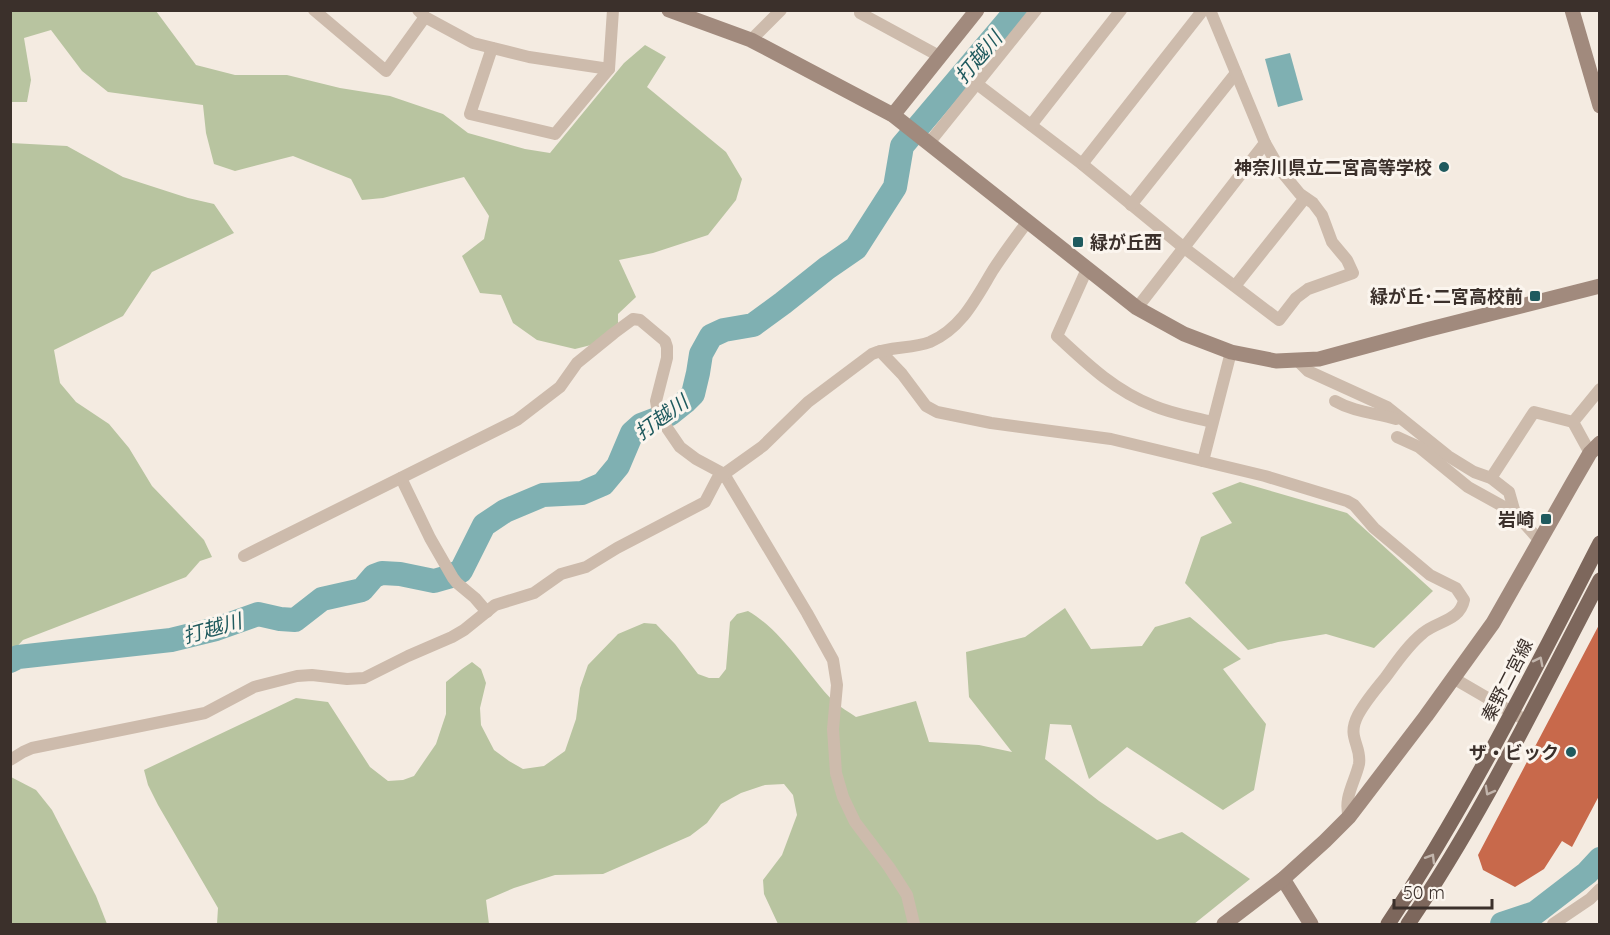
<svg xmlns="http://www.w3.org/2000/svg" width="1610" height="935" viewBox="0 0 1610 935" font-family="Quicksand,'Noto Sans JP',sans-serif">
<rect width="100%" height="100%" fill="#f4ebe1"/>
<g fill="#b8c4a0">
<path d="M11 11H156L196 65 235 75H287L340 88 390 96 443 114 468 133 525 149 550 153 624 63 645 45 666 57 647 87 726 152 742 179 736 200 708 235 653 253 619 260 636 297 618 314V323L599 343 575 349 537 340 513 323 501 295 480 293 462 256 484 239 489 216 464 177 383 198 362 200 351 179 293 156 235 171 214 164 206 133 203 105 108 92 82 71 51 30 24 38 31 80 27 102H11Z"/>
<path d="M11 143 67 146 123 177 188 198 214 204 234 233 152 272 123 316 54 350 60 383 76 402 109 424 129 448 152 486 204 540 212 557 200 561 186 577 23 640 11 653Z"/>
<path d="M1240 482 1347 513 1433 591 1374 648 1326 634 1278 642 1248 650 1185 583 1201 537 1232 523 1212 493Z"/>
<path d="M1065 608 1091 649 1142 646 1155 627 1190 617 1241 659 1223 669 1266 724 1254 790 1223 810 1127 747 1089 779 1071 725 1050 724 1045 759 1099 801 1157 840 1182 832 1250 879 1194 924H778L764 894 763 880 782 855 797 815 793 795 784 784 765 785 741 793 721 804 707 823 690 836 603 874 555 875 514 888 486 900 489 924H217L218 908 158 805 148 785 144 770 296 698 328 702 370 767 388 781 403 780 414 776 436 744 446 714V682L462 669 472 662 481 669 486 683 480 708 481 725 494 750 509 761 523 769 544 766 565 751 576 719 580 688 588 665 618 634 644 623 656 624 675 644 698 674 709 678H719L726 669 730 622 737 614 748 611C784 632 805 672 833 701 840 707 849 712 856 717L916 701 929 742 979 745 1012 752 969 697 966 652 1025 637Z"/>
<path d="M11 777 36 790 52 810 96 896 107 924H11Z"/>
</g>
<path fill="#7fb0b2" d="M1290 53 1303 100 1278 107 1265 59Z"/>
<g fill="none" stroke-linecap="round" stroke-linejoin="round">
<g stroke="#7fb0b2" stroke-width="24">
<path d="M10 661 18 657 171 640 216 629 258 614 280 619 295 620 322 599 362 590 374 576 382 573 400 574 434 581 448 577 461 571 484 525 505 511 543 495 582 493 603 484 618 466 632 433 641 425 670 414 685 402 693 394 698 373 701 354 711 336 724 330 753 325 783 303 827 268 856 248 895 187 902 146 1017 10"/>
<path d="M1502 924 1535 913 1587 873 1600 859"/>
</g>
</g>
<path fill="#c8694b" d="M1600 623V794L1572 847 1562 841 1544 869 1515 887 1483 870 1478 855Z"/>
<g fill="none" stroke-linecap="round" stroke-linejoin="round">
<g stroke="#cdbbac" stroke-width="12">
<path d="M314 10 386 71 425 17"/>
<path d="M418 10 425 17 473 43 529 57 609 69"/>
<path d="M862 10 860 13 941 57"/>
<path d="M751 40 781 10"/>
<path d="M492 48 470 114 555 134 609 69 613 10"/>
<path d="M977 84 1082 164 1183 247 1279 320 1296 298 1308 289 1353 273 1347 260 1332 242 1322 215 1313 203 1300 194 1281 171 1265 143"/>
<path d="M1031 125 1121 10"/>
<path d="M929 143 1036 10"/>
<path d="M1082 164 1203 10"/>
<path d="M1131 205 1236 73"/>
<path d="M1087 269 1057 336C1087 364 1115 391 1154 406 1173 414 1193 417 1212 422"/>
<path d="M1235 286 1305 198"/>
<path d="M1137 308 1265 143 1210 10"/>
<path d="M880 351 902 374 926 406 937 412 991 423 1111 439 1265 476 1347 501 1354 505 1374 528 1430 575 1456 588 1464 600C1460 621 1437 621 1423 633 1408 645 1396 663 1385 678 1375 690 1365 702 1358 715 1346 738 1362 745 1359 764 1355 782 1343 798 1349 817"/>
<path d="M1297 360 1308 371 1387 407 1448 456 1474 472 1491 478 1509 492 1515 513"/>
<path d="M1335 401C1354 412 1375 413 1396 419"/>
<path d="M1573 422 1590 453"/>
<path d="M1397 437 1419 447 1468 487 1515 513 1540 541"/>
<path d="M1203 461 1231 352"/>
<path d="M401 478 430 538 453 578 457 583 475 598 487 612"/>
<path d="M1491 478 1534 412 1573 422 1600 389"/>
<path d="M244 556 517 420 560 387 577 363 614 333 633 319 640 320 665 341 667 347V358L656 401 657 407 667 428 680 447 696 459 724 474 807 613 833 660 837 685 833 729 836 773 843 797 855 822 889 867 907 895 914 924"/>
<path d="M1453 678 1520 717"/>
<path d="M10 760 23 752 32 748 205 713 254 687 297 676 312 675 347 679 364 678 408 656 452 637 464 630 495 605 534 593 561 574 586 567 617 548 705 502 717 479 724 474 763 446 808 402 872 354C890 346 912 349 930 342 962 328 976 298 993 270 1004 253 1016 237 1028 221"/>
<path d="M1553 924 1590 899 1600 889"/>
</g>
<g stroke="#a18a7d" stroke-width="15">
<path d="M669 10 751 40 893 115 1137 308 1184 334 1231 352 1276 361 1319 359 1426 330 1600 286"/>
<path d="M1572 10 1600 106"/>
<path d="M893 115 977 10"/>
<path d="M1283 879 1311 924"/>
<path d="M1224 924 1283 879 1325 841 1349 817 1426 716 1493 623 1572 484 1590 453 1600 443"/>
</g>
<g stroke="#7d675c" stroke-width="15">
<path d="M1388 924C1468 803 1533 673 1600 543"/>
<path d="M1408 924C1482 816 1539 696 1600 580"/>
</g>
</g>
<defs><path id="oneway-chevron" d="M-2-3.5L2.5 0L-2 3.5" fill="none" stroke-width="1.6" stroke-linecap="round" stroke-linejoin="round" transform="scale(1.5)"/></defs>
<g stroke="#c2b5ac">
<use href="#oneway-chevron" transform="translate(1539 661) rotate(-63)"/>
<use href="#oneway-chevron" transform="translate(1489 791) rotate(119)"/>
<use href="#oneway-chevron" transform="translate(1431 858) rotate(-59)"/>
</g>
<g fill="#1f5a5e" stroke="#fbf5ee" stroke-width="2">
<circle cx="1444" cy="167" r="6"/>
<rect x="1072" y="236" width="12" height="12" rx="3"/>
<rect x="1529" y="290" width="12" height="12" rx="3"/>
<rect x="1540" y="513" width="12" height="12" rx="3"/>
<circle cx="1571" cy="752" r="6"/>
</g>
<g text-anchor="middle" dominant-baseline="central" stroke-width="6" stroke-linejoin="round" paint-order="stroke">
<g font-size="18" font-weight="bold" fill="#3b302b" stroke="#fbf5ee" text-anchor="end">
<text x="1432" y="167">神奈川県立二宮高等学校</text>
<text x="1090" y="242" text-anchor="start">緑が丘西</text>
<text x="1523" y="296">緑が丘･二宮高校前</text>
<text x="1534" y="519">岩崎</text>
<text x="1559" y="752">ザ・ビック</text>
</g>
<g font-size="18" fill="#3b302b" stroke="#fbf5ee">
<text transform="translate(1507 680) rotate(-63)">秦野二宮線</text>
</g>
<g font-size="20" font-style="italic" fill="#1f5a5e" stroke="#fbf5ee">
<text transform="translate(978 57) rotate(-50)">打越川</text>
<text transform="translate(661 417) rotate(-36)">打越川</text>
<text transform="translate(212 628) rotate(-16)">打越川</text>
</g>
</g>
<rect width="1610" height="935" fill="none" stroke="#3b302b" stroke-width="24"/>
<path d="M1394 899v9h98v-9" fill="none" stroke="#3b302b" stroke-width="3"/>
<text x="1403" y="899" font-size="18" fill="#3b302b" stroke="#fbf5ee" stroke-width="4.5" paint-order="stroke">50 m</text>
</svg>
